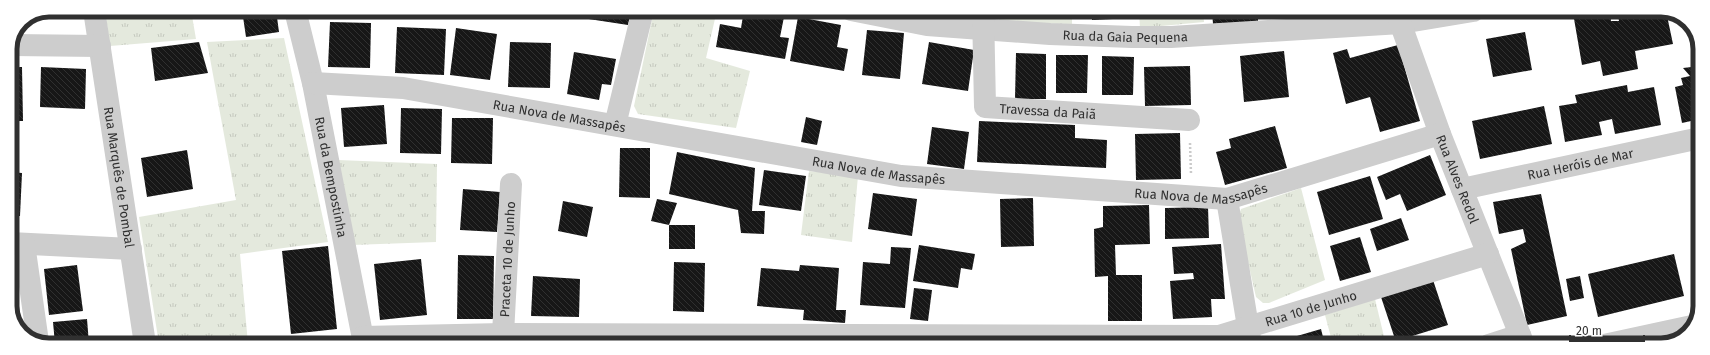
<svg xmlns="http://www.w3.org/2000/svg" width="1710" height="355" viewBox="0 0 1710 355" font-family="'Fira Sans',sans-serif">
<defs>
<pattern id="grass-tufts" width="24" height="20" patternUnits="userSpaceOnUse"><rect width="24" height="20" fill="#e4e9dd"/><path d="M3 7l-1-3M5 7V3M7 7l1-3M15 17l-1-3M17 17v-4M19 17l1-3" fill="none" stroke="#c4c8be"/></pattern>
<pattern id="building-back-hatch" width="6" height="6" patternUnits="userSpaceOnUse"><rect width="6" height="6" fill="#171717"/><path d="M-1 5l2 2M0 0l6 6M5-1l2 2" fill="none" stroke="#303030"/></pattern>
</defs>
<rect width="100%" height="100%" fill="#fff"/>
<g fill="url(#grass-tufts)">
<path d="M105 10H191L196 39 110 46Z"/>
<path d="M654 10H717L706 58 750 71 736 128 638 114 634 106Z"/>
<path d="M999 10H1072V24L999 23Z"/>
<path d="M1139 10 1203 11 1204 22 1140 28Z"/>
<path d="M284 38 328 242 240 254 248 344H159L139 217 236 200 207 42Z"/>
<path d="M338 160 437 164 436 242 352 245Z"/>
<path d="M809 171 858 176 852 242 801 235Z"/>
<path d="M1301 188 1325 280 1269 303H1263L1256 297 1238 218 1241 209Z"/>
<path d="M1375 299 1386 345H1333L1325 315Z"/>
</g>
<g fill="url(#building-back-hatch)">
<path d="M242 10H276L279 32 246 37Z"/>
<path d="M583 10H631L628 25 582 18Z"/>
<path d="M744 10H774L785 12 780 37 789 38 785 59 716 47 720 24 741 28Z"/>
<path d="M1092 10H1134V18L1092 20Z"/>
<path d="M1212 11H1258V22L1213 24Z"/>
<path d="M1581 11H1610L1611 21H1619L1617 11H1666L1673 44 1635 51 1638 69 1603 76 1600 61 1582 65 1573 13Z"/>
<path d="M798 17 841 25 837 47 848 49 844 71 790 61Z"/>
<path d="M330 22 371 23 370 68 328 67Z"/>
<path d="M397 27 446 29 444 75 395 73Z"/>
<path d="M456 28 497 34 490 80 450 75Z"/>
<path d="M867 30 904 33 900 79 862 75Z"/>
<path d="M1525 32 1532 70 1493 77 1486 39Z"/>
<path d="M199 42 208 73 155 81 151 48Z"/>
<path d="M510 42 551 43 550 88 508 87Z"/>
<path d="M929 42 974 50 968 91 922 84Z"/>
<path d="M1398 45 1420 121 1380 132 1370 97 1346 104 1333 53 1347 49 1350 58Z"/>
<path d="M1284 51 1289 97 1244 102 1240 56Z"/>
<path d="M574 52 616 59 611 85 602 84 599 100 567 94Z"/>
<path d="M1016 53 1046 54V99H1015Z"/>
<path d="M1056 55H1088L1087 93H1056Z"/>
<path d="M1102 56 1134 57 1133 95H1102Z"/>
<path d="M1190 66 1191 105 1145 106 1144 67Z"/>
<path d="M1700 66V119L1682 123 1675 87 1683 85 1681 78 1690 76 1683 68Z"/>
<path d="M10 67H22L23 121H10Z"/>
<path d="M41 67 86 69 85 109 40 107Z"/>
<path d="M1627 85 1628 92 1654 87 1661 125 1615 134 1612 119 1599 122 1602 135 1565 142 1559 106 1577 103 1575 95Z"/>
<path d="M384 105 387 144 344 147 341 108Z"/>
<path d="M1544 106 1552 144 1480 159 1472 121Z"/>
<path d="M401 108 442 109 441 154 400 153Z"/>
<path d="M806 117 822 121 817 145 801 142Z"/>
<path d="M452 118H493L492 164 451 163Z"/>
<path d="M979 121 1075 125V138L1107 140 1106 168 977 162Z"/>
<path d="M1275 126 1287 168 1225 185 1216 152 1231 148 1229 139Z"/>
<path d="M932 127 969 132 964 169 927 164Z"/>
<path d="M1180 133 1181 179 1136 180 1135 134Z"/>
<path d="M620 148H650V198L619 197Z"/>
<path d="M187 150 193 189 147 197 141 158Z"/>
<path d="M677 152 755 168 752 211H765L764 234 741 233 738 210 669 194Z"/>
<path d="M1430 155 1446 195 1407 211 1400 194 1386 200 1377 177Z"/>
<path d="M764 170 806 176 801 211 759 205Z"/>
<path d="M10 172 22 173 20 216H10Z"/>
<path d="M1370 176 1383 219 1329 235 1317 192Z"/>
<path d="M463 189 500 192 497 232 460 230Z"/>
<path d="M873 193 917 199 912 236 868 229Z"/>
<path d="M1541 194 1567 316 1527 325 1511 249 1526 242 1523 229 1499 234 1493 202Z"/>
<path d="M1033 198 1034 246 1001 247 1000 199Z"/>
<path d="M657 199 677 203 669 225H695V249H669V225L651 221Z"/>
<path d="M563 201 593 207 587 237 558 231Z"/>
<path d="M1149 205 1150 244 1115 245 1116 275H1142V321H1108V276L1095 277 1094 229 1103 227V206Z"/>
<path d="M1208 207 1209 238 1165 239V208Z"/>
<path d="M1401 218 1409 240 1377 251 1370 229Z"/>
<path d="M1360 237 1371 272 1340 281 1330 246Z"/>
<path d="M1221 244 1225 299H1211L1212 317 1173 319 1170 281 1194 279 1193 273 1174 274 1172 247Z"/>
<path d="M919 245 975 254 972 270 961 268 958 288 913 281Z"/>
<path d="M328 246 337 329 291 334 282 251Z"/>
<path d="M891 247 911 248 905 308 860 305 863 262 890 264Z"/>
<path d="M1699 247V278L1692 249Z"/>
<path d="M1674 254 1684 296 1598 317 1588 274Z"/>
<path d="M458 255 494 256 493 319H457Z"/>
<path d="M421 259 427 315 380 320 374 264Z"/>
<path d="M674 262 705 263 704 312 673 311Z"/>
<path d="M77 265 83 311 49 315 44 269Z"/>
<path d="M800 265 839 268 836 310H846L845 323 803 320 804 310 757 306 761 268 799 271Z"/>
<path d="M533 276 580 279 579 317 531 316Z"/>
<path d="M1580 276 1584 298 1570 301 1566 279Z"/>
<path d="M1433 280 1448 325 1409 337 1412 345H1397L1381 297Z"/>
<path d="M914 288 932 290 928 321 910 319Z"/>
<path d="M87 319 89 344H55L53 322Z"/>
<path d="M1321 329 1325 345H1274L1273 343Z"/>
</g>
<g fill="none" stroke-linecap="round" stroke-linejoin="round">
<path stroke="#cacaca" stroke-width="2.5" stroke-dasharray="2 2" stroke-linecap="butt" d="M1190 143 1191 174"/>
<g stroke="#cdcdcd" stroke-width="22">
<path id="s1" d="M94 10 145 344"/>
<path id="s2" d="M295 10 313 83 364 344"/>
<path id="s3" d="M851 10 927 25 1050 34 1132 37H1171L1401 23 1473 11"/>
<path id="s4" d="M983 10 985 107 1189 120"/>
<path id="s5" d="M1396 11 1440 134 1524 345"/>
<path d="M12 45 100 46"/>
<path id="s6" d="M313 83 403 88 901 176 1227 199 1440 134"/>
<path d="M615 125 643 10"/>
<path id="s7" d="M1462 189 1700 138"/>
<path d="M1227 199 1251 345"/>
<path d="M10 243 131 249"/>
<path d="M24 244 38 342"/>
<path id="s8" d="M503 334 511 184"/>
<path id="s9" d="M363 337 503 334 1219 336 1488 254"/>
<path d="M1489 345 1520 335"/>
<path d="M1604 345 1692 326"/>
</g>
</g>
<g text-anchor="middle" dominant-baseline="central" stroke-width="4" stroke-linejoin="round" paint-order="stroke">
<g font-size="13" fill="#303030" stroke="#fff">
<text stroke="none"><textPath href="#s3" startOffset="276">Rua da Gaia Pequena</textPath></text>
<text stroke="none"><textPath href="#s4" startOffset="160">Travessa da Paiã</textPath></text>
<text stroke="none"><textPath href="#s6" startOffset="249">Rua Nova de Massapês</textPath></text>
<text stroke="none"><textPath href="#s7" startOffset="121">Rua Heróis de Mar</textPath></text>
<text stroke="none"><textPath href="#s6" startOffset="573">Rua Nova de Massapês</textPath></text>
<text stroke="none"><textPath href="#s1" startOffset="169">Rua Marquês de Pombal</textPath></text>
<text stroke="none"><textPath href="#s2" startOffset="171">Rua da Bempostinha</textPath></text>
<text stroke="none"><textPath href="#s5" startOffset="179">Rua Alves Redol</textPath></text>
<text stroke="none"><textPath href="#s6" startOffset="897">Rua Nova de Massapês</textPath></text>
<text stroke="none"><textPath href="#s8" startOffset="75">Praceta 10 de Junho</textPath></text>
<text stroke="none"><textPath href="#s9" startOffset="952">Rua 10 de Junho</textPath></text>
</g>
</g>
<path d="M0 0H1710V355H0ZM49 17H1661A32 32 0 0 1 1693 49V306A32 32 0 0 1 1661 338H49A32 32 0 0 1 17 306V49A32 32 0 0 1 49 17Z" fill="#fff" fill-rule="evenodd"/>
<path fill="none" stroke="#303030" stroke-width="5" d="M49 17H1661A32 32 0 0 1 1693 49V306A32 32 0 0 1 1661 338H49A32 32 0 0 1 17 306V49A32 32 0 0 1 49 17Z"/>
<path d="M1570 335v6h74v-6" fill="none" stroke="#303030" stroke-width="2"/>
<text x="1576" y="335" font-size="12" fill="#303030" stroke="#ffffff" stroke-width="3" paint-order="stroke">20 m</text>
</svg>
